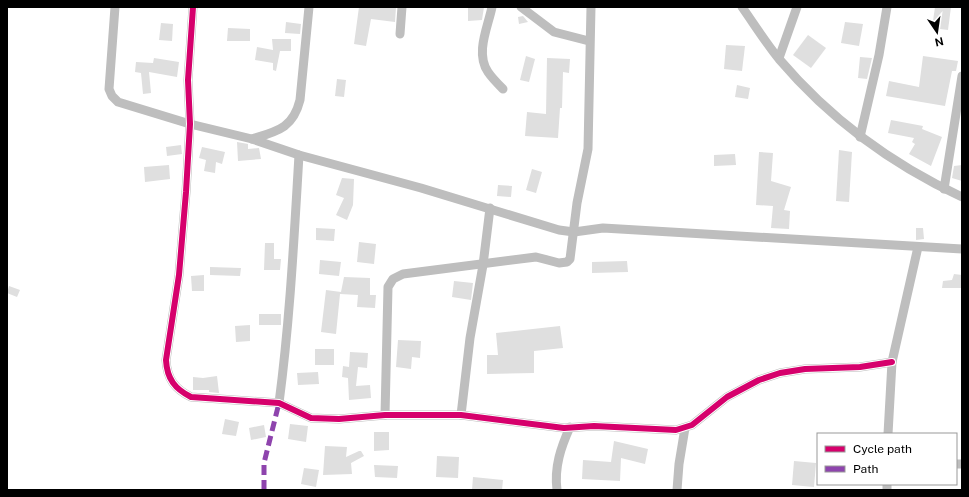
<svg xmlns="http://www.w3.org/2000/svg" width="969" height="497" viewBox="0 0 969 497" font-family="'Public Sans',sans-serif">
<rect width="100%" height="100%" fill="#fff"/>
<g fill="#dfdfdf">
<path d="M359 7H396L395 22 371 19 366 46 354 44Z"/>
<path d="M468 7H484L482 20 468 21Z"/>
<path d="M935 7H951L948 30 932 28Z"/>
<path d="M523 16 528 22 519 24 518 17Z"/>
<path d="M286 22 301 24 300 34 285 33Z"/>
<path d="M845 22 863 24 859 46 841 43Z"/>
<path d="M161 23 173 24 172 41 159 40Z"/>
<path d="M228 28 250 29V41H227Z"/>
<path d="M808 35 826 48 811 68 793 55Z"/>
<path d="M272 39H291V51H280L276 71 273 70V63L255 60 257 47 273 50Z"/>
<path d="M726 45 745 46 742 71 724 69Z"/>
<path d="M526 56 535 59 529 82 520 80Z"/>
<path d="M923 56 958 61 956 71H952L945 106 886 96 889 81 919 87Z"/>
<path d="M860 57 872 58 867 79 858 78Z"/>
<path d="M154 58 179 62 177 77 149 72 151 93 143 94 141 73 135 72 136 62 153 63Z"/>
<path d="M547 58 570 59 569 73 563 72 562 108H560L558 138 525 136 527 112 546 114Z"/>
<path d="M337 79 346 80 344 97 335 96Z"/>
<path d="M737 85 750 88 748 99 735 97Z"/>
<path d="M891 120 923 126 922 129 942 137 931 166 909 154 915 144 912 142 914 138 888 133Z"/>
<path d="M237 142 248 144V149L259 148 261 159 238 161Z"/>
<path d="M181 145 182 154 167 156 166 147Z"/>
<path d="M202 147 225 152 222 164 216 162 215 173 204 171 206 160 199 158Z"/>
<path d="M839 150 852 152 849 202 836 201Z"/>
<path d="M759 152 773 153 771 181 791 187 784 210 790 211 789 229 771 228 773 206 756 205Z"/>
<path d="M735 154 736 165 714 166V155Z"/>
<path d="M169 165 170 179 145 182 144 167Z"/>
<path d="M962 165V181L952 178 954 166Z"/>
<path d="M532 169 542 172 536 193 526 190Z"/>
<path d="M342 178 354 179 353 205 347 220 336 215 344 198 336 195Z"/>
<path d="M498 185 512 186 511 197 497 196Z"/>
<path d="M316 228 335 229 334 241 316 240Z"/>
<path d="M916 228H923L924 239 916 240Z"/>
<path d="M359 242 376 244 374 264 357 262Z"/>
<path d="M265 243H274V259H281L280 270H264Z"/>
<path d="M320 260 341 262 339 276 319 274Z"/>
<path d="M627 261 628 272 592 273V262Z"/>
<path d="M210 267 241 268 240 276 210 275Z"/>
<path d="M954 274 962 275V288H942L943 281 952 280Z"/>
<path d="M204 275V291H192L191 276Z"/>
<path d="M344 277 370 278V295H376L375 308 357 307 358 295 340 294 336 334 321 332 326 290 341 292Z"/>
<path d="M454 281 473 283 471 300 452 297Z"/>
<path d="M9 286 20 290 17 297 7 293Z"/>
<rect x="259" y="314" width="22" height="11"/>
<path d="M250 325V341L236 342 235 326Z"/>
<path d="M560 326 563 348 534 351V373L487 374V355H498L496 333Z"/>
<path d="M398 340 421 341 420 358 412 357 411 369 396 367Z"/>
<rect x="315" y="349" width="19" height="16"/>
<path d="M350 352 368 353 367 368 358 367 356 386 370 385 371 398 349 400 348 378 342 377 343 366 349 367Z"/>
<path d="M318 372 319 384 298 385 297 373Z"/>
<path d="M217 376 219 393 209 392V390H193V377L203 378Z"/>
<path d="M225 419 239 422 236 436 222 434Z"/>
<path d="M290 424 308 426 306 442 288 439Z"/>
<path d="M264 425 266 437 251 440 249 428Z"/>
<path d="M374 432H389V450L374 451Z"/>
<path d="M614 441 648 449 645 464 621 458 620 481 582 479 583 460 611 462Z"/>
<path d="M325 446 347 447 346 457 359 451H361L364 456 351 463 352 474 323 475Z"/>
<path d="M437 456 459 457 458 478 436 477Z"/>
<path d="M794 461 816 463 814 487 792 485Z"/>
<path d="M374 465 398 466 397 478 375 477Z"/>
<path d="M304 468 319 470 316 487 301 484Z"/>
<path d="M473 477 503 480 502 490H472Z"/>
</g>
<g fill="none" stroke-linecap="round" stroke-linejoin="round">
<g stroke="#bebebe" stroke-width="9">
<path d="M115 7 109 89 112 96 118 102 190 124 252 139 299 155 421 188 559 230 574 232 603 228 962 249"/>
<path d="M193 7 188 80 190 124 186 192 179 275 166 360C167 379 175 389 191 397L279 403 311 418 339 419 385 415H461L564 428 594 426 676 430 692 425 727 397 759 380 780 373 805 369 860 367 892 362"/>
<path d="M492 7C488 27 475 53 488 72 492 78 498 84 503 89"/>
<path d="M521 7 554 32 589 41"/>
<path d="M742 7C754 24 766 43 779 59 830 119 891 164 962 197"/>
<path d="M400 34 402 7"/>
<path d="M779 58 797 7"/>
<path d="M860 137 879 55 887 7"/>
<path d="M252 139C278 131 293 128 300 100L309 7"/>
<path d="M944 189 962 76"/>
<path d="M279 403C290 320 294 238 299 155"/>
<path d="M385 415 388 287 393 279 403 274 536 257 559 263 567 262 570 259 577 203 588 149 591 7"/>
<path d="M461 415 470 338 483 265 490 208"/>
<path d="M888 434 892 362 918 247"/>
<path d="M956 464H962"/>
<path d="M887 484V490"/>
<path d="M557 490C554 467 561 447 570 427"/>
<path d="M677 490 679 464 685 428"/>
</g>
<path stroke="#8e44ad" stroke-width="5" stroke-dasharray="10 5" stroke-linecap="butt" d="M264 490V463L279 403"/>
<g stroke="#fff" stroke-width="8">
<path id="cycleway" d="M193 7 188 80 190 124 186 192 179 275 166 360C167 379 175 389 191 397L279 403 311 418 339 419 385 415H461L564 428 594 426 676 430 692 425 727 397 759 380 780 373 805 369 860 367 892 362"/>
</g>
<use href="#cycleway" stroke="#d6006c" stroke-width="6"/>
</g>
<rect width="969" height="497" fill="none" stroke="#000000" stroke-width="16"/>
<rect x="817" y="433" width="140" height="52" fill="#ffffff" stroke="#999999"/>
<rect x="825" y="446" width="20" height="6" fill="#d6006c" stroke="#999999"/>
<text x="853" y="453" font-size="12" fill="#000000">Cycle path</text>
<rect x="825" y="466" width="20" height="6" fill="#8e44ad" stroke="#999999"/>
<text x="853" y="473" font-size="12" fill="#000000">Path</text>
<g transform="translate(937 32) rotate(167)" stroke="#ffffff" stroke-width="3" paint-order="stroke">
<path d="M0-3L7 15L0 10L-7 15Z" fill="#000000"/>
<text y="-6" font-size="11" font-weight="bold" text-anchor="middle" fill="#000000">N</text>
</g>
</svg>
